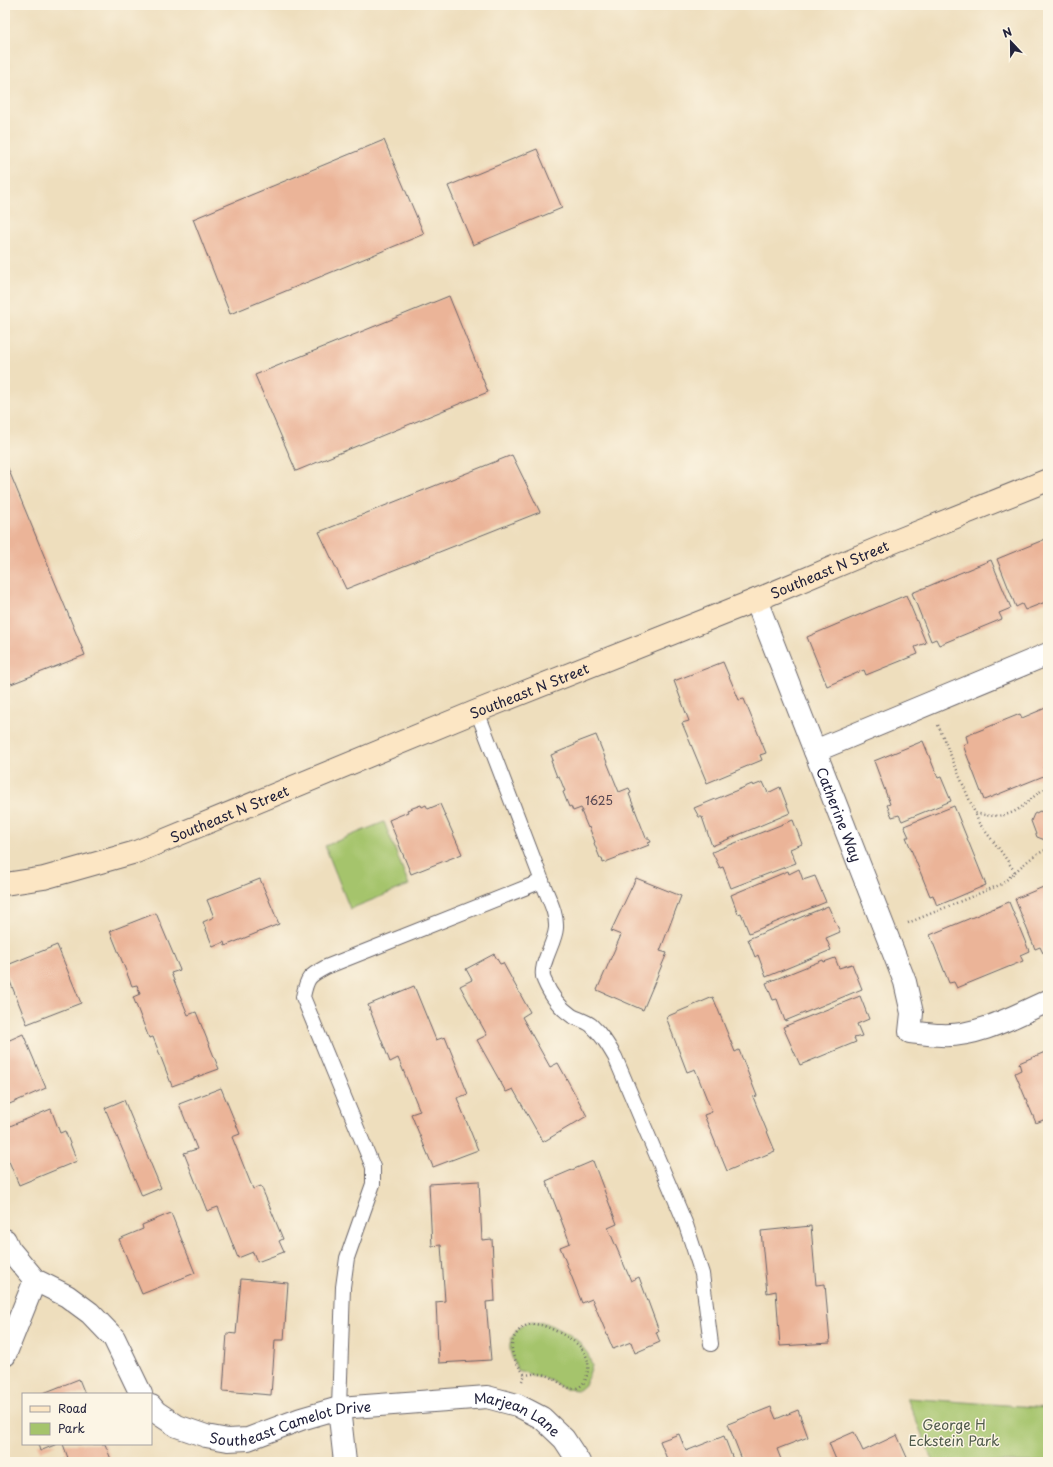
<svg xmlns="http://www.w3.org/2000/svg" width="1053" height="1467" viewBox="0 0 1053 1467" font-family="'Playpen Sans',sans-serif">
<rect width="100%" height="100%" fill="#fcf5e5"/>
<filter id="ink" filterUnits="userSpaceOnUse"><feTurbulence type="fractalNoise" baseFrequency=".025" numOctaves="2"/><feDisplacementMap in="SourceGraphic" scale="8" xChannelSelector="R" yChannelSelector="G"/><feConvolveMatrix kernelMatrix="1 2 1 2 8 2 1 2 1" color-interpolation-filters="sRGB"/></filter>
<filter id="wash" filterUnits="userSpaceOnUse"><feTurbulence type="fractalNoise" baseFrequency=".012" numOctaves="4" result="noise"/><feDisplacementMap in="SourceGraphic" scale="16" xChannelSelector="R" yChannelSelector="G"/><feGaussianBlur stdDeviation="0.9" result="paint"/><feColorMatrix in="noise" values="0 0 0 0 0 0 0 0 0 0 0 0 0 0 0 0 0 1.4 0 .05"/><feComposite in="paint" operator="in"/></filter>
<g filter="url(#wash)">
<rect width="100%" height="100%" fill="#eedebd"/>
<g fill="#a5c46c" stroke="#647354">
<path d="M384 822 409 885 350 909 325 846Z"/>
<path d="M527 1322 546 1323 570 1335 577 1340 588 1354 592 1366 585 1385 579 1390 564 1389 551 1380 541 1377H537L518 1370C506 1348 506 1337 527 1322Z"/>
<path d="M907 1398 1048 1408V1462H933Z"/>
</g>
<g id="blocks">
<g fill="#ebb498">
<path d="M384 140 424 234 230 314 193 219Z"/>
<path d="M537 149 562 208 473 245 448 186Z"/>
<path d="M449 296 488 392 296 471 255 375Z"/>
<path d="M512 455 540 512 346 589 319 532Z"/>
<path d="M5 461 85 655 11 684 5 668Z"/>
<path d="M1048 538V601L1025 610 1022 604 1016 607 997 559Z"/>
<path d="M991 560 1011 608 999 613 1002 619 939 645 936 639 931 641 912 593Z"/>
<path d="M906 595 926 643 915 647 918 654 866 675 864 670 827 686 807 637Z"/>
<path d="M723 662 739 700 744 699 766 753 760 755 762 760 707 783 682 723 689 721 674 681Z"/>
<path d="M1048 707V765L1043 767 1046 775 984 800 963 745 968 743 966 736 1020 714 1022 718Z"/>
<path d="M596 735 619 792 629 788 631 793 629 794 646 838H649L651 842 648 843 649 845 603 863 602 858H600L594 843 595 842 589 827 588 828 581 811H583L581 808 573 811 571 806 569 807 563 792 565 791 559 776 557 777 551 761 553 760 551 755 575 745V743Z"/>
<path d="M923 741 938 778 941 777 951 801 902 821 899 815 892 817 887 805 890 804 874 761Z"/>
<path d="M763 782 768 793 780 787 790 813 712 846 702 817H699L694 808 752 784 753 786Z"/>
<path d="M440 804 462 854 411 874 389 820 408 812 407 810 421 805 422 807 426 805 428 809Z"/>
<path d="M954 806 986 885 937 906 933 895 930 896 906 837H909L904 826Z"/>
<path d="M1040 811 1047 815 1048 817V839L1045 840 1037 837 1031 821 1034 814Z"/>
<path d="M793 820 802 844 790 849 796 863 731 888 723 867 720 868 712 852Z"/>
<path d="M799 869 803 880 815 876 826 902 749 933 741 913 738 914 731 895 788 871 789 874Z"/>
<path d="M636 878 681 896 660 951 667 953 643 1010 597 990 621 935 611 931Z"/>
<path d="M260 879 279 924 225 946 224 942 213 947 203 922 214 917 207 900Z"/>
<path d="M1048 885V950L1043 953 1040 947 1035 949 1015 899Z"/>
<path d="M1009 902 1029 951 1020 955 1023 961 957 988 954 982 949 983 930 935Z"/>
<path d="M828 906 840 932 826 938 831 950 766 977 758 955 755 957 748 939Z"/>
<path d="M156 913 180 970 171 973 188 1015 196 1012 219 1069 172 1086 153 1037 149 1038 133 997 140 994 137 985 132 986 110 931Z"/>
<path d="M57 945 81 1003 27 1024 5 969V966Z"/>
<path d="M494 954 500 964 503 963 530 1012 522 1017 550 1067 558 1063 587 1116 543 1142 513 1089 506 1092 477 1040 487 1035 460 986 472 980 466 969Z"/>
<path d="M835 958 839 968 852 964 862 989 785 1021 777 999 773 1000 766 983 823 960 824 962Z"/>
<path d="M414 986 436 1040 445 1037 468 1094 457 1098 478 1150 433 1167 411 1114 420 1111 398 1058 390 1062 368 1005Z"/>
<path d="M860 996 869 1019 857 1024 862 1036 854 1038 856 1042 800 1065 783 1027Z"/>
<path d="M713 997 735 1052 739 1050 757 1096 753 1097 775 1151 727 1171 704 1115 712 1112 695 1069 687 1072 666 1017Z"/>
<path d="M23 1034 46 1088 5 1106V1042Z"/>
<path d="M1045 1052 1048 1060V1118L1036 1123 1015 1073 1021 1070 1019 1063Z"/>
<path d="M221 1088 240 1134 232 1137 253 1189 261 1186 283 1239 279 1241 284 1252 257 1262 253 1252 238 1258 218 1207 207 1211 184 1153 197 1149 179 1104Z"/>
<path d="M124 1100 161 1188 142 1196 105 1108Z"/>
<path d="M51 1109 60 1133 65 1131 77 1161 19 1185 5 1152V1128Z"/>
<path d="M593 1161 617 1224 608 1228 631 1281 639 1277 659 1331 656 1332 660 1342 635 1353 631 1342 613 1349 592 1299 582 1303 560 1247 570 1243 546 1181Z"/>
<path d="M479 1181 482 1240 492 1239 495 1301 486 1302 491 1360 439 1363 436 1302 445 1301 441 1245 432 1246 429 1184Z"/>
<path d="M171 1213 195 1273 142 1294 119 1239 143 1229 142 1225Z"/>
<path d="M811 1226 816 1285 825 1284 830 1343 780 1346 776 1291 767 1293 761 1231Z"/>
<path d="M241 1279 288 1283 284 1340H275L271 1395 223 1391 227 1333 236 1334Z"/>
<path d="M79 1379 85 1394H41Z"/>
<path d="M771 1407 776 1419 798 1410 808 1437 777 1449 782 1462H743L728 1424Z"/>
<path d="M854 1432 863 1451 897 1435 909 1462H837L829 1443Z"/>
<path d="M679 1434 686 1451 724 1436 734 1462H660L667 1459 660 1441Z"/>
<path d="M38 1444H57L40 1451Z"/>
<path d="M63 1444H105L112 1462H57L68 1458Z"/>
</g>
</g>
</g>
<g filter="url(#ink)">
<use href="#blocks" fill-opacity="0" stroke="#696468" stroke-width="1"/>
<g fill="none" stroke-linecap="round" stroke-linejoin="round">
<g stroke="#696468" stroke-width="16">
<g id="lane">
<path d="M477 711 542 881"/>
<path d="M339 1408 343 1287 347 1258 373 1184V1167L303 997C307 977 309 976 326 967L542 881C547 896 557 912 556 928 555 944 538 966 544 980 550 994 560 1008 572 1016 578 1019 586 1021 591 1025 602 1035 608 1045 615 1057L686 1225 702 1274 711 1344"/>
</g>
</g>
<g stroke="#696468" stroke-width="24">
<g id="street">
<path id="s1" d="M756 600 905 982 912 1013 910 1032C920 1033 930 1035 941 1035 978 1037 1014 1016 1048 1001"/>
<path d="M815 751 1048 654"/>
<path d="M5 1240 9 1249 35 1280 67 1296 90 1313 114 1338 141 1394"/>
<path d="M5 1355 35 1280"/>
<path id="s2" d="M151 1406 156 1412 177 1426 206 1436 228 1440 248 1439 301 1419 339 1408 487 1397 517 1405 542 1418 564 1439 579 1462"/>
<path d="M339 1408 345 1462"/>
</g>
</g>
<g stroke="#696468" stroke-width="24">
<g id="secondary">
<path id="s3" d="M5 884 44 878 136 852 477 711 756 600 886 545 1048 480"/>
</g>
</g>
<g stroke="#696468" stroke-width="2.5" stroke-dasharray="1 3" stroke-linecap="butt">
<path d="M938 725 975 813C991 817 1006 818 1020 808 1030 801 1037 792 1048 787"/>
<path d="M1015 872C1025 863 1035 854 1048 849"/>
<path d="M908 923 1002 884 1015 872 1000 850 979 823 975 813"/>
<path d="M522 1381 525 1375C516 1363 507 1350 515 1336 526 1318 542 1324 558 1332 576 1341 595 1354 586 1378 585 1381 583 1385 579 1387 567 1393 557 1378 546 1375 540 1373 532 1374 525 1375"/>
</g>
<use href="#lane" stroke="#fff" stroke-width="14"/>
<use href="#street" stroke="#fff" stroke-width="22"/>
<use href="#secondary" stroke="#fce6c4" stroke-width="22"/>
</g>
</g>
<g text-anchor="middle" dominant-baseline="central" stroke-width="3" stroke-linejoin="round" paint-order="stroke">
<g font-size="12" fill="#544652">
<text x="599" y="800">1625</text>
</g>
<g font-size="14" fill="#22223b" stroke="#fcf5e5">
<text stroke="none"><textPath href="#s3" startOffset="884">Southeast N Street</textPath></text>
<text stroke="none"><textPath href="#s3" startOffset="560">Southeast N Street</textPath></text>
<text stroke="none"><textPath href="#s3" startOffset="236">Southeast N Street</textPath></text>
<text stroke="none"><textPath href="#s1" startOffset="230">Catherine Way</textPath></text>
<text stroke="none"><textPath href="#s2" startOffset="385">Marjean Lane</textPath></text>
<text stroke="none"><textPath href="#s2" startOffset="151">Southeast Camelot Drive</textPath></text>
</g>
<g font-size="14" fill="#505b4c" stroke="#fcf5e5">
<text x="954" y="1424">George H<tspan x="954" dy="16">Eckstein Park</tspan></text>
</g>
</g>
<rect width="1053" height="1467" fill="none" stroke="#fcf5e5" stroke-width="20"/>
<rect x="22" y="1393" width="130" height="52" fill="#fcf5e5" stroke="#a5a1a1"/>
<rect x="30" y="1406" width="20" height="6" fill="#fce6c4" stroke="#a5a1a1"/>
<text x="58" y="1413" font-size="12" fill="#22223b">Road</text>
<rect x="30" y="1423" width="20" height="12" fill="#a5c46c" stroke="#a5a1a1"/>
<text x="58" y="1433" font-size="12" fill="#22223b">Park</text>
<g transform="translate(1011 42) rotate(338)" stroke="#fcf5e5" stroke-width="3" paint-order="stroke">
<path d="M0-3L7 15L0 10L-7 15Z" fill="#22223b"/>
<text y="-6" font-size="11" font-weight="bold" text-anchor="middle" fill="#22223b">N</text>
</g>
</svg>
